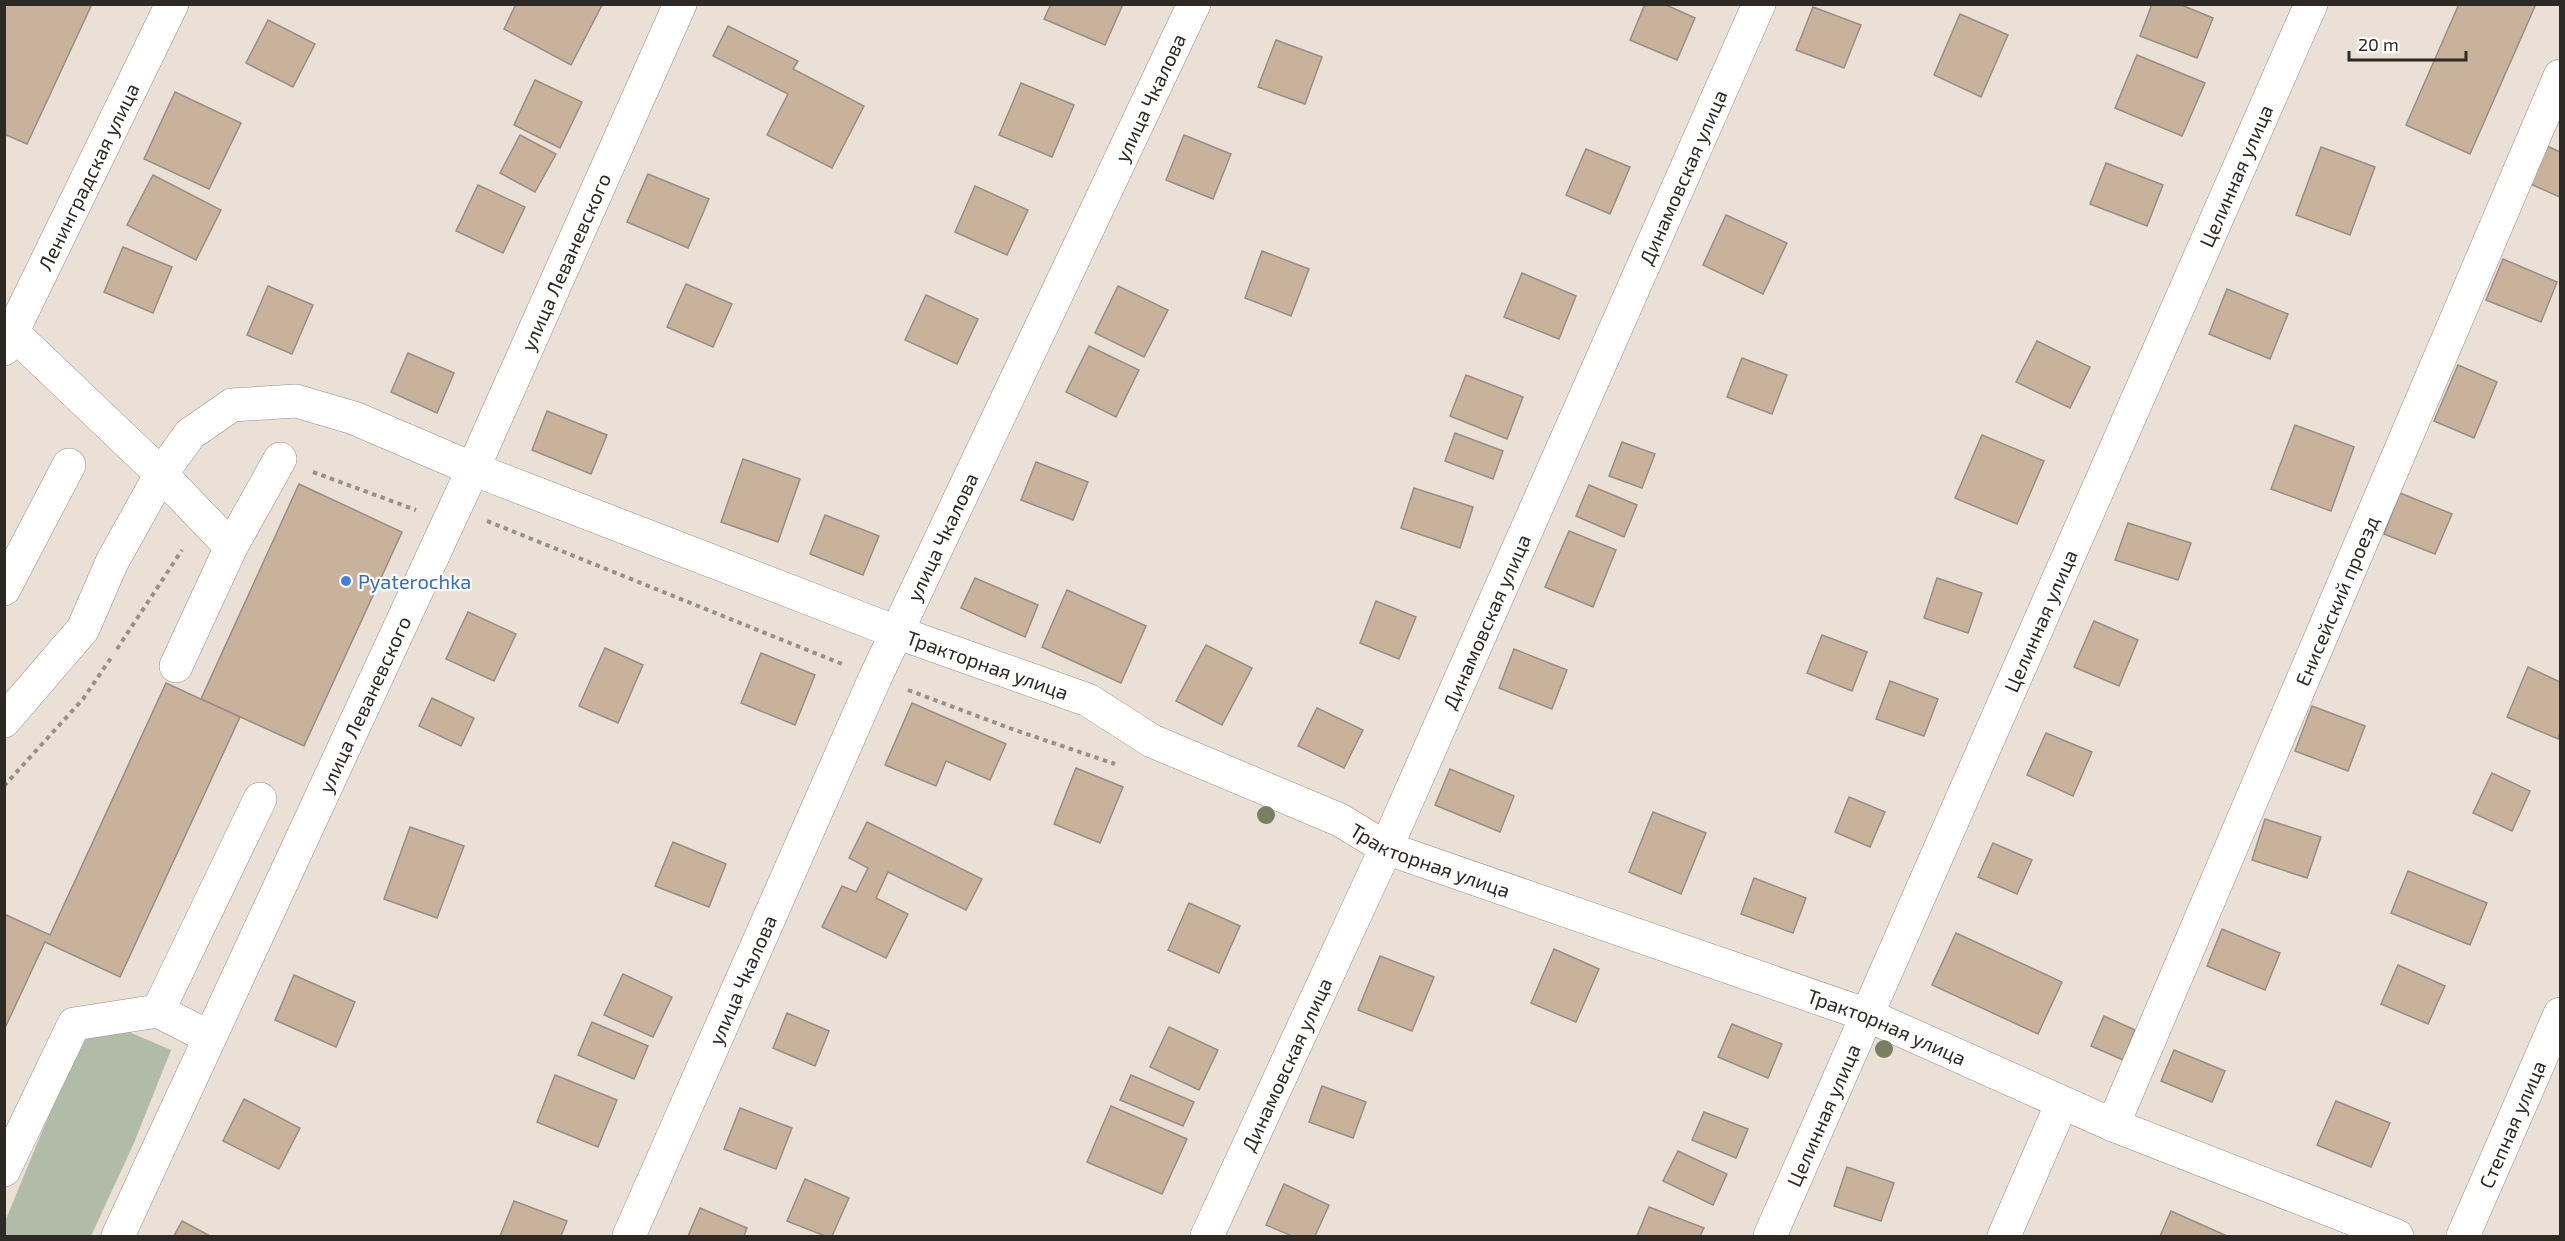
<svg xmlns="http://www.w3.org/2000/svg" width="2565" height="1241" viewBox="0 0 2565 1241" font-family="'Exo 2',sans-serif">
<rect width="100%" height="100%" fill="#eae0d6"/>
<path fill="#b0bca7" d="M129 1032 171 1050 134 1143 91 1236H5L4 1224 81 1037Z"/>
<g fill="#c8b29b" stroke="#978e85" stroke-width="1.5">
<path d="M4 4H92L27 144 4 134Z"/>
<path d="M516 4H602V5L571 65 504 29Z"/>
<path d="M1051 4H1123L1105 45 1044 19Z"/>
<path d="M1645 4H1664L1695 18 1677 60 1630 40Z"/>
<path d="M2152 4H2179L2213 18 2197 58 2140 36Z"/>
<path d="M2459 4H2536L2470 154 2406 125Z"/>
<path d="M1813 7 1861 25 1844 68 1796 50Z"/>
<path d="M1960 14 2008 35 1981 97 1934 75Z"/>
<path d="M268 20 315 44 293 87 246 63Z"/>
<path d="M728 26 798 61 793 69 864 106 832 168 767 135 788 94 713 56Z"/>
<path d="M1276 40 1322 57 1305 104 1258 87Z"/>
<path d="M2137 55 2205 83 2182 136 2115 108Z"/>
<path d="M535 80 582 102 560 148 514 125Z"/>
<path d="M1021 83 1074 105 1052 157 999 135Z"/>
<path d="M175 92 241 123 209 189 144 159Z"/>
<path d="M520 135 556 154 535 192 500 173Z"/>
<path d="M1184 135 1231 154 1213 199 1166 180Z"/>
<path d="M2545 145 2560 152V197L2528 183Z"/>
<path d="M2321 147 2375 167 2350 235 2296 215Z"/>
<path d="M1586 149 1630 167 1610 214 1566 195Z"/>
<path d="M2106 163 2163 185 2147 226 2090 204Z"/>
<path d="M648 174 709 199 688 248 627 222Z"/>
<path d="M153 175 221 210 196 260 127 225Z"/>
<path d="M478 185 525 207 503 253 456 231Z"/>
<path d="M975 186 1028 210 1007 255 955 232Z"/>
<path d="M1726 215 1787 243 1763 294 1703 265Z"/>
<path d="M123 247 172 267 153 313 104 292Z"/>
<path d="M1262 251 1309 269 1291 316 1245 298Z"/>
<path d="M2503 259 2557 282 2541 322 2486 300Z"/>
<path d="M1522 273 1576 296 1559 339 1504 317Z"/>
<path d="M686 284 732 304 713 347 667 327Z"/>
<path d="M268 286 313 305 292 354 247 335Z"/>
<path d="M1118 286 1168 310 1144 357 1095 333Z"/>
<path d="M2227 289 2288 314 2270 359 2209 334Z"/>
<path d="M926 295 978 319 957 364 905 340Z"/>
<path d="M2037 341 2090 367 2070 408 2016 382Z"/>
<path d="M1089 346 1139 370 1116 417 1066 392Z"/>
<path d="M408 353 454 373 437 413 391 392Z"/>
<path d="M1742 358 1787 375 1772 414 1727 397Z"/>
<path d="M2458 365 2497 382 2474 438 2434 421Z"/>
<path d="M1466 375 1523 397 1507 439 1450 416Z"/>
<path d="M547 411 607 435 591 474 532 450Z"/>
<path d="M2295 425 2354 447 2331 511 2271 489Z"/>
<path d="M1455 433 1503 451 1493 479 1445 461Z"/>
<path d="M1982 435 2044 461 2017 524 1955 498Z"/>
<path d="M1622 442 1655 454 1642 488 1609 476Z"/>
<path d="M743 459 800 479 778 542 721 522Z"/>
<path d="M1036 462 1088 482 1073 520 1021 500Z"/>
<path d="M299 484 402 532 304 746 201 699Z"/>
<path d="M1589 485 1637 505 1624 537 1576 516Z"/>
<path d="M1414 488 1473 507 1460 548 1401 528Z"/>
<path d="M2400 493 2452 514 2435 554 2384 534Z"/>
<path d="M825 515 879 536 863 575 810 554Z"/>
<path d="M2128 523 2191 543 2178 580 2115 560Z"/>
<path d="M1569 531 1616 550 1593 607 1545 587Z"/>
<path d="M975 578 1038 605 1025 637 961 608Z"/>
<path d="M1937 578 1982 593 1968 633 1924 618Z"/>
<path d="M1067 590 1146 626 1121 683 1042 647Z"/>
<path d="M1376 601 1416 617 1399 659 1360 643Z"/>
<path d="M468 612 516 634 494 681 446 659Z"/>
<path d="M2094 621 2138 640 2119 686 2074 667Z"/>
<path d="M1822 635 1867 652 1852 691 1807 673Z"/>
<path d="M1206 645 1252 668 1222 725 1176 701Z"/>
<path d="M605 648 643 665 618 723 579 706Z"/>
<path d="M1514 649 1567 670 1552 709 1499 688Z"/>
<path d="M761 653 815 675 795 725 741 703Z"/>
<path d="M2528 667 2560 682V732L2558 739 2507 717Z"/>
<path d="M1890 681 1938 699 1924 736 1876 719Z"/>
<path d="M166 683 240 717 120 977 45 942 4 1030V914L50 935Z"/>
<path d="M432 698 474 718 461 746 419 726Z"/>
<path d="M912 703 1006 744 990 780 946 761 936 786 885 765Z"/>
<path d="M2312 706 2365 726 2348 771 2295 751Z"/>
<path d="M1317 708 1363 730 1344 768 1298 746Z"/>
<path d="M2046 733 2092 752 2073 796 2027 775Z"/>
<path d="M1076 768 1123 787 1100 843 1054 824Z"/>
<path d="M1450 769 1514 796 1500 832 1435 805Z"/>
<path d="M2492 773 2530 791 2512 831 2473 813Z"/>
<path d="M1849 797 1885 812 1870 847 1835 832Z"/>
<path d="M1653 812 1706 833 1681 894 1629 872Z"/>
<path d="M2265 819 2321 837 2307 878 2252 860Z"/>
<path d="M867 822 982 879 966 910 888 872 876 898 908 914 886 958 822 927 842 886 856 892 868 868 849 858Z"/>
<path d="M410 827 464 846 437 918 384 899Z"/>
<path d="M673 842 726 864 709 907 655 886Z"/>
<path d="M1993 843 2032 860 2017 894 1978 877Z"/>
<path d="M2408 871 2487 903 2470 945 2391 913Z"/>
<path d="M1754 878 1806 898 1793 933 1741 914Z"/>
<path d="M1189 903 1240 926 1219 973 1168 950Z"/>
<path d="M2222 929 2280 953 2265 990 2207 966Z"/>
<path d="M1956 933 2062 982 2038 1034 1932 985Z"/>
<path d="M1554 949 1599 969 1576 1022 1531 1003Z"/>
<path d="M1380 956 1434 977 1412 1031 1358 1010Z"/>
<path d="M2398 965 2445 986 2428 1024 2381 1004Z"/>
<path d="M623 974 672 997 653 1037 604 1015Z"/>
<path d="M294 975 355 1002 336 1047 275 1020Z"/>
<path d="M787 1013 829 1031 815 1066 773 1048Z"/>
<path d="M2104 1016 2135 1030 2123 1060 2091 1046Z"/>
<path d="M592 1022 648 1046 634 1079 578 1055Z"/>
<path d="M1732 1024 1782 1044 1768 1078 1718 1057Z"/>
<path d="M1169 1027 1218 1050 1199 1090 1150 1067Z"/>
<path d="M2174 1050 2225 1071 2212 1102 2161 1081Z"/>
<path d="M555 1075 617 1100 598 1147 537 1122Z"/>
<path d="M1131 1075 1194 1102 1183 1126 1120 1100Z"/>
<path d="M1322 1086 1366 1102 1353 1138 1309 1122Z"/>
<path d="M244 1099 300 1128 279 1169 223 1141Z"/>
<path d="M2336 1101 2390 1123 2371 1167 2317 1145Z"/>
<path d="M1111 1106 1187 1139 1162 1194 1087 1162Z"/>
<path d="M740 1108 792 1128 776 1169 724 1149Z"/>
<path d="M1704 1112 1748 1129 1736 1158 1692 1140Z"/>
<path d="M1678 1151 1727 1174 1713 1205 1663 1181Z"/>
<path d="M1847 1167 1894 1183 1881 1221 1834 1206Z"/>
<path d="M805 1179 849 1198 832 1236H825L787 1221Z"/>
<path d="M1284 1184 1329 1205 1315 1236H1292L1266 1225Z"/>
<path d="M514 1201 567 1221 561 1236H500Z"/>
<path d="M1649 1207 1704 1228 1700 1236H1637Z"/>
<path d="M700 1208 747 1228 744 1236H688Z"/>
<path d="M2171 1211 2227 1236H2160Z"/>
<path d="M182 1221 210 1236H174Z"/>
</g>
<g fill="none" stroke-linecap="round" stroke-linejoin="round">
<g stroke="#968d84" stroke-width="34">
<g id="minor">
<path d="M4 329 12 332 161 474 231 547 176 666"/>
<path id="s1" d="M4 349 172 4"/>
<path d="M231 547 280 459"/>
<path d="M4 589 69 465"/>
<path id="s2" d="M4 721 83 629 112 562 161 474 190 434 232 405 296 401 354 418 473 469 896 632 1088 700 1152 741 1340 820 1386 848 1867 1015 2113 1125 2397 1236"/>
<path d="M158 1011 260 799"/>
<path id="s3" d="M2113 1125 2560 76"/>
<path d="M4 1170 74 1024 158 1011 209 1037"/>
<path id="s4" d="M118 1236 473 469 680 4"/>
<path id="s5" d="M629 1236 875 678 1194 4"/>
<path id="s6" d="M1207 1236 1386 848 1759 4"/>
<path id="s7" d="M1770 1236 2311 4"/>
<path d="M2004 1236 2062 1103"/>
<path id="s8" d="M2463 1236 2560 1014"/>
</g>
</g>
<g stroke="#989189" stroke-width="4" stroke-dasharray="4.5 4.5" stroke-linecap="butt">
<path d="M313 472 416 510"/>
<path d="M487 521 842 664"/>
<path d="M117 649 182 550"/>
<path d="M908 690 1012 729 1115 764"/>
<path d="M4 786 83 699 113 655"/>
</g>
<use href="#minor" stroke="#fff" stroke-width="33"/>
</g>
<g fill="#797f62">
<circle cx="1266" cy="815" r="9"/>
<circle cx="1884" cy="1049" r="9"/>
</g>
<circle fill="#3f7fe0" stroke="#fff" stroke-width="2" cx="346" cy="581" r="6"/>
<g text-anchor="middle" dominant-baseline="central" stroke-width="4.5" stroke-linejoin="round" paint-order="stroke">
<g font-size="20" fill="#2d2925" stroke="#fff">
<text stroke="none"><textPath href="#s5" startOffset="1252">улица Чкалова</textPath></text>
<text stroke="none"><textPath href="#s1" startOffset="192">Ленинградская улица</textPath></text>
<text stroke="none"><textPath href="#s7" startOffset="1158">Целинная улица</textPath></text>
<text stroke="none"><textPath href="#s6" startOffset="1161">Динамовская улица</textPath></text>
<text stroke="none"><textPath href="#s4" startOffset="1072">улица Леваневского</textPath></text>
<text stroke="none"><textPath href="#s5" startOffset="766">улица Чкалова</textPath></text>
<text stroke="none"><textPath href="#s3" startOffset="570">Енисейский проезд</textPath></text>
<text stroke="none"><textPath href="#s7" startOffset="672">Целинная улица</textPath></text>
<text stroke="none"><textPath href="#s6" startOffset="675">Динамовская улица</textPath></text>
<text stroke="none"><textPath href="#s2" startOffset="1200">Тракторная улица</textPath></text>
<text stroke="none"><textPath href="#s4" startOffset="586">улица Леваневского</textPath></text>
<text stroke="none"><textPath href="#s2" startOffset="1686">Тракторная улица</textPath></text>
<text stroke="none"><textPath href="#s5" startOffset="280">улица Чкалова</textPath></text>
<text stroke="none"><textPath href="#s2" startOffset="2172">Тракторная улица</textPath></text>
<text stroke="none"><textPath href="#s6" startOffset="189">Динамовская улица</textPath></text>
<text stroke="none"><textPath href="#s7" startOffset="132">Целинная улица</textPath></text>
<text stroke="none"><textPath href="#s8" startOffset="122">Степная улица</textPath></text>
</g>
<g font-size="20" fill="#366cbe" stroke="#fff" text-anchor="start">
<text x="358" y="581">Pyaterochka</text>
</g>
</g>
<rect width="2565" height="1241" fill="none" stroke="#2d2925" stroke-width="12"/>
<path d="M2349 51v9h117v-9" fill="none" stroke="#2d2925" stroke-width="3"/>
<text x="2358" y="51" font-size="18" fill="#2d2925" stroke="#ffffff" stroke-width="4.5" paint-order="stroke">20 m</text>
</svg>
